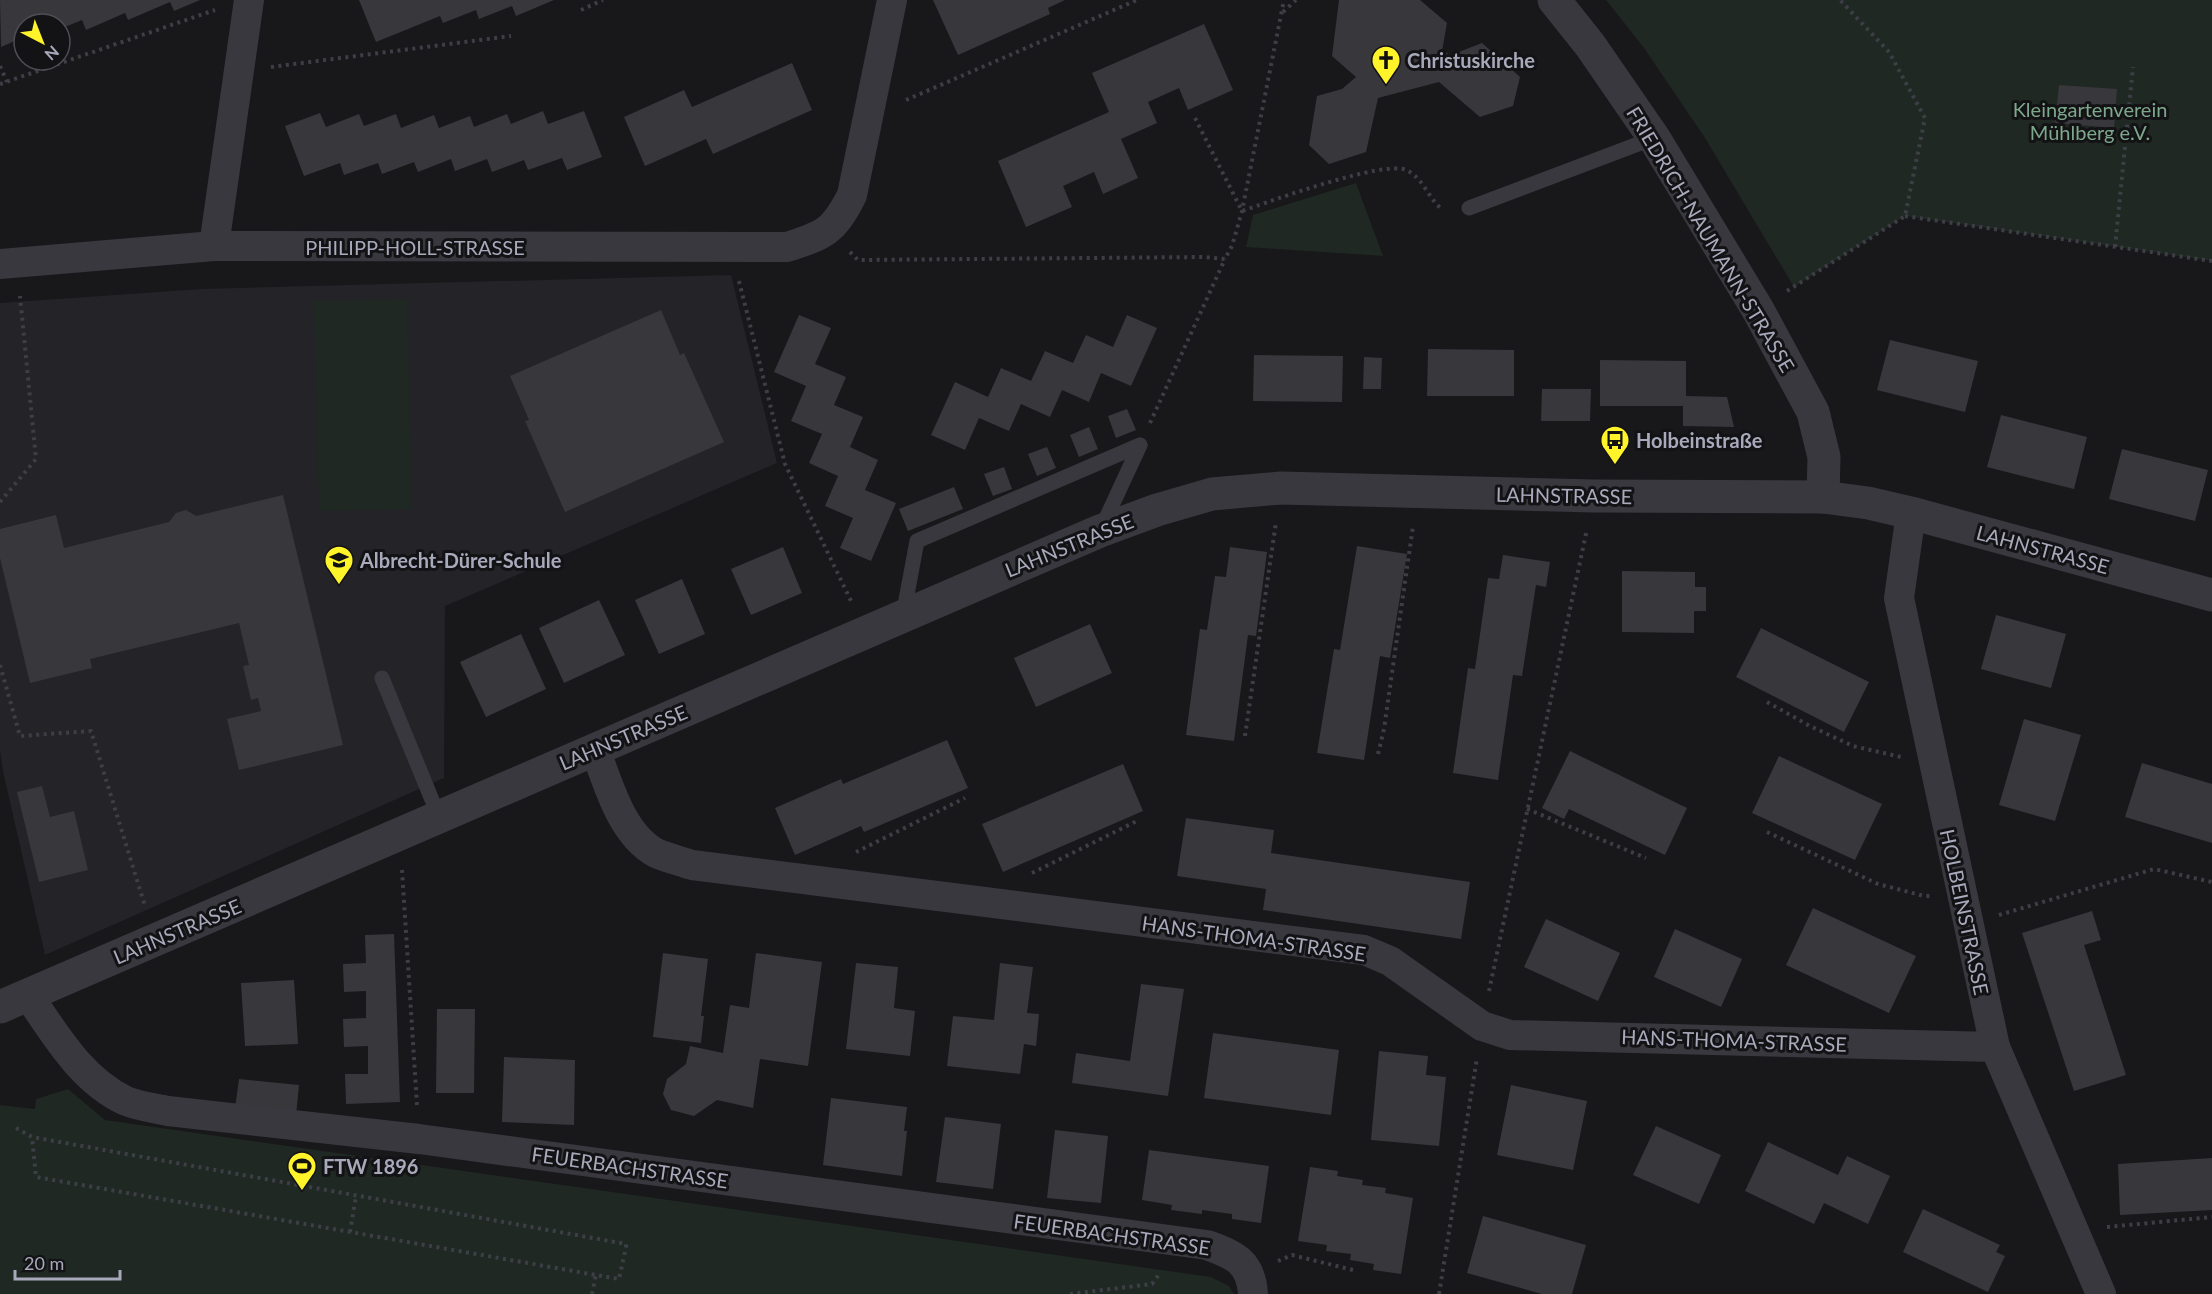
<svg xmlns="http://www.w3.org/2000/svg" width="2212" height="1294" viewBox="0 0 2212 1294" font-family="Lato,sans-serif">
<rect width="100%" height="100%" fill="#18171a"/>
<path fill="#242327" d="M731 275 777 463 445 606 444 778 45 955 3 771 0 750V303L202 289Z"/>
<g fill="#1f2822">
<path d="M1606 0H2212V261L1905 216 1794 287 1705 138 1644 48Z"/>
<path d="M1356 183 1383 256 1246 247 1253 215Z"/>
<path d="M407 299 412 509 319 511 314 301Z"/>
<path d="M68 1089 105 1120 1211 1277 1229 1286 1234 1294H0V1105L35 1109 36 1099Z"/>
</g>
<g fill="#38373c">
<path d="M0 0H200L174 11 170 2 128 20 125 13 86 30 82 20 60 29V24H24V37L1 47Z"/>
<path d="M359 0H554L516 16 512 6 479 19 476 10 443 23 440 16 376 42Z"/>
<path d="M933 0H1065L1048 8 1050 14 958 55Z"/>
<path d="M1339 0H1420L1447 23 1442 51 1451 55 1482 43 1520 77 1513 106 1480 117 1439 82 1378 98 1366 152 1329 164 1309 145 1317 96 1342 89 1356 77 1332 56Z"/>
<path d="M1204 24 1233 90 1188 110 1179 88 1148 102 1157 123 1121 139 1138 178 1103 194 1094 172 1063 186 1072 207 1026 227 998 161 1109 112 1092 73Z"/>
<path d="M792 63 812 110 713 154 706 139 645 166 624 117 684 90 692 107Z"/>
<path d="M2059 85 2117 89 2114 128 2055 123Z"/>
<path d="M543 111 548 124 584 111 602 157 567 170 562 158 528 170 524 160 492 172 487 159 455 171 451 159 418 172 414 162 382 174 378 163 344 175 340 163 304 176 285 126 320 113 326 127 359 114 364 126 396 114 401 128 434 115 439 128 470 116 474 127 507 114 511 124Z"/>
<path d="M661 310 680 355 684 353 724 442 565 512 525 421 529 420 510 376Z"/>
<path d="M799 315 831 328 815 364 846 377 834 405 863 417 850 447 878 460 865 490 896 503 871 561 840 548 853 518 825 506 838 476 809 463 822 434 791 421 806 386 774 372Z"/>
<path d="M1127 315 1157 328 1131 386 1101 373 1089 402 1062 390 1050 417 1021 404 1009 431 979 418 965 450 931 435 955 382 988 397 1001 368 1031 381 1045 351 1073 363 1086 335 1113 347Z"/>
<path d="M1890 340 1978 361 1965 412 1877 390Z"/>
<path d="M1428 349 1514 350V396H1427Z"/>
<path d="M1254 355 1343 356 1342 402 1253 401Z"/>
<path d="M1364 357 1382 358 1381 389H1363Z"/>
<path d="M1600 360 1686 361V396L1727 397 1734 427 1683 426V406H1600Z"/>
<path d="M1542 389H1591L1590 421H1541Z"/>
<path d="M1127 409 1136 430 1116 438 1108 416Z"/>
<path d="M2001 415 2087 437 2074 489 1987 467Z"/>
<path d="M1089 427 1098 449 1079 457 1070 435Z"/>
<path d="M1047 447 1056 468 1037 476 1028 454Z"/>
<path d="M2122 449 2208 470 2195 521 2109 499Z"/>
<path d="M1004 467 1012 489 993 496 984 474Z"/>
<path d="M954 487 963 509 908 531 899 509Z"/>
<path d="M283 495 343 745 239 770 227 719 261 711 258 698 251 700 243 666 249 665 239 623 90 659 92 668 30 683 0 558V529L56 515 64 548 169 522 176 513 186 510 196 516Z"/>
<path d="M1357 546 1407 554 1390 658 1380 656 1364 760 1317 753 1334 649 1340 650Z"/>
<path d="M783 547 802 593 751 615 731 569Z"/>
<path d="M1230 547 1267 552 1256 636 1248 635 1234 741 1186 735 1200 629 1207 630 1215 576 1226 577Z"/>
<path d="M1503 555 1550 562 1546 587 1536 585 1522 676 1513 675 1498 780 1453 773 1468 668 1475 669 1488 578 1499 579Z"/>
<path d="M1622 571 1695 572V587H1706V611H1694V633L1622 632Z"/>
<path d="M682 579 705 634 659 654 635 600Z"/>
<path d="M599 600 625 655 564 683 539 628Z"/>
<path d="M1996 615 2066 634 2051 688 1981 669Z"/>
<path d="M1090 624 1112 673 1036 707 1014 658Z"/>
<path d="M1761 628 1869 682 1844 732 1736 677Z"/>
<path d="M521 634 546 689 486 717 460 662Z"/>
<path d="M2024 719 2081 735 2055 821 1999 805Z"/>
<path d="M947 740 968 788 864 832 861 826 795 855 775 808 841 779 843 784Z"/>
<path d="M1570 751 1687 808 1665 855 1569 809 1564 819 1542 808Z"/>
<path d="M1779 756 1882 804 1855 860 1752 813Z"/>
<path d="M2142 763 2212 784V843L2125 817Z"/>
<path d="M1123 764 1143 811 1003 872 982 824Z"/>
<path d="M42 786 50 817 74 811 88 870 39 882 17 792Z"/>
<path d="M1186 818 1274 830 1271 853 1470 882 1461 939 1263 910 1266 889 1177 876Z"/>
<path d="M1813 908 1916 956 1889 1013 1786 965Z"/>
<path d="M2092 911 2101 940 2084 945 2126 1075 2074 1091 2022 933Z"/>
<path d="M1546 919 1620 953 1598 1001 1524 967Z"/>
<path d="M1675 929 1742 959 1721 1007 1654 977Z"/>
<path d="M394 934 400 1102 346 1104 345 1074H368V1046L344 1047 343 1019 366 1018V991L344 992 343 964 366 963 365 935Z"/>
<path d="M663 953 708 959 701 1016H704L701 1043 653 1037Z"/>
<path d="M756 953 822 962 808 1066 760 1059 753 1108 717 1100 694 1116 671 1110 663 1094 667 1079 686 1064 690 1046 723 1053 730 1005 749 1008Z"/>
<path d="M856 963 898 967 894 1008 915 1011 910 1056 846 1049Z"/>
<path d="M1000 963 1033 967 1027 1013 1039 1014 1036 1046 1024 1044 1020 1074 947 1066 953 1016 994 1020Z"/>
<path d="M294 980 298 1044 245 1046 241 983Z"/>
<path d="M1141 984 1184 989 1168 1096 1072 1083 1076 1053 1130 1061Z"/>
<path d="M437 1009H475L474 1093H436Z"/>
<path d="M1213 1033 1339 1050 1331 1115 1204 1098Z"/>
<path d="M1379 1051 1428 1056 1426 1075 1446 1077 1439 1146 1371 1140Z"/>
<path d="M504 1057 575 1060 574 1125 502 1122Z"/>
<path d="M239 1079 299 1085 296 1115 235 1108Z"/>
<path d="M1511 1085 1587 1101 1573 1170 1497 1155Z"/>
<path d="M831 1098 907 1107 904 1131H907L902 1176 823 1165Z"/>
<path d="M945 1117 1001 1124 993 1189 936 1182Z"/>
<path d="M1656 1126 1721 1155 1699 1204 1633 1175Z"/>
<path d="M1055 1130 1108 1136 1101 1203 1047 1198Z"/>
<path d="M1768 1142 1838 1175 1847 1156 1890 1176 1868 1224 1824 1203 1814 1224 1745 1191Z"/>
<path d="M1149 1150 1269 1166 1261 1223 1232 1219V1214L1202 1210V1214L1171 1210 1172 1205 1142 1200Z"/>
<path d="M2212 1158V1210L2120 1215 2118 1164Z"/>
<path d="M1310 1167 1338 1171 1337 1176 1363 1180 1362 1185 1386 1188 1385 1193 1413 1198 1401 1274 1373 1270 1374 1264 1350 1260 1351 1254 1326 1251 1327 1245 1298 1241Z"/>
<path d="M1923 1209 2000 1245 1996 1252 2005 1256 1988 1292 1903 1252Z"/>
<path d="M1483 1216 1586 1245 1572 1294H1542L1467 1273Z"/>
</g>
<g fill="none" stroke-linecap="round" stroke-linejoin="round">
<g stroke="#3e3e46" stroke-width="4" stroke-dasharray="3 4.5" stroke-linecap="butt">
<path d="M581 10 603 0"/>
<path d="M1283 12 1296 0"/>
<path d="M0 66 7 82"/>
<path d="M271 67 511 36"/>
<path d="M0 84 215 10"/>
<path d="M906 100 1137 0"/>
<path d="M1195 118 1242 211C1271 201 1383 160 1406 170 1424 178 1428 199 1443 210"/>
<path d="M1905 216 2212 261"/>
<path d="M2115 247 2133 67"/>
<path d="M850 252 858 260 1205 257 1225 259 1232 246 1242 211 1284 0"/>
<path d="M739 281 785 464 852 603"/>
<path d="M1787 291 1905 216 1925 118 1889 52 1840 0"/>
<path d="M1150 423 1225 259"/>
<path d="M0 502 36 459 20 296"/>
<path d="M0 665 20 736 91 731 145 906"/>
<path d="M1767 702 1810 726 1853 746 1901 757"/>
<path d="M1245 736 1276 522"/>
<path d="M1378 754 1384 729 1413 526"/>
<path d="M1527 809 1646 858"/>
<path d="M1767 832 1878 884 1924 896H1930"/>
<path d="M856 852 965 798"/>
<path d="M402 870 417 1105"/>
<path d="M1032 873 1139 820"/>
<path d="M1999 915 2154 869 2212 882"/>
<path d="M1489 991 1587 529"/>
<path d="M16 1128 32 1137 626 1244V1247L619 1279 36 1177 32 1137"/>
<path d="M2107 1227 2212 1217"/>
<path d="M350 1232 356 1196"/>
<path d="M1278 1261 1292 1255 1357 1271"/>
<path d="M592 1294 596 1274"/>
<path d="M1070 1294 1152 1284 1160 1273"/>
<path d="M1439 1294 1477 1058"/>
</g>
<g stroke="#39383f" stroke-width="15">
<path d="M1469 208 1654 138"/>
<path d="M1102 527 1140 445"/>
<path d="M903 616 917 541 1140 445"/>
<path d="M382 678 439 817"/>
</g>
<g stroke="#39383f" stroke-width="30">
<path d="M214 246 249 0"/>
<path d="M0 264 214 246 787 247C825 235 834 231 852 195L892 0"/>
<path d="M1911 513 1899 598 1995 1047 2101 1294"/>
<path d="M595 749C608 783 621 834 656 853 667 858 681 861 692 865L1364 950 1390 961 1482 1026 1510 1035 1995 1047"/>
<path d="M28 995C55 1034 81 1080 126 1101 138 1106 154 1108 168 1111L419 1139 1207 1245C1235 1255 1251 1262 1253 1294"/>
</g>
<g stroke="#39383f" stroke-width="33">
<path d="M1554 0 1590 45 1654 138 1758 310 1813 412 1824 457 1823 497"/>
<path d="M0 1007 1100 531 1157 510 1212 494 1281 488 1594 496 1823 497 1868 503 1911 513 2212 595"/>
</g>
</g>
<defs>
<g id="church-pin" transform="scale(1.5)"><path d="M0 17L-7.5 6A9.5 9.5 0 1 1 7.5 6Z" fill="#fff32a" stroke="#131215"/><path d="M-1.2-6h2.4v3.5h3.3v2.4h-3.3V6h-2.4V-.1h-3.3v-2.4h3.3Z" fill="#111"/></g>
<g id="bus-pin" transform="scale(1.5)"><path d="M0 17L-7.5 6A9.5 9.5 0 1 1 7.5 6Z" fill="#fff32a" stroke="#131215"/><path d="M-5-6H5V4H4V6H2V4H-2V6H-4V4H-5ZM-3.5-4V0h7V-4ZM-3.5 1.2v1.5H-2V1.2ZM2 1.2v1.5H3.5V1.2Z" fill="#111"/></g>
<g id="school-pin" transform="scale(1.5)"><path d="M0 17L-7.5 6A9.5 9.5 0 1 1 7.5 6Z" fill="#fff32a" stroke="#131215"/><path d="M0-5L7-2L0 1L-7-2ZM-4 1L0 2.5L4 1V4Q0 6-4 4Z" fill="#111"/></g>
<g id="stadium-pin" transform="scale(1.5)"><path d="M0 17L-7.5 6A9.5 9.5 0 1 1 7.5 6Z" fill="#fff32a" stroke="#131215"/><path d="M0-5a6.5 5 0 1 0 0 10a6.5 5 0 1 0 0-10ZM-3.5-1.8h7v3.6h-7Z" fill="#111"/></g>
</defs>
<g fill-rule="evenodd">
<use href="#church-pin" x="1386" y="60"/>
<use href="#bus-pin" x="1615" y="440"/>
<use href="#school-pin" x="339" y="560"/>
<use href="#stadium-pin" x="302" y="1166"/>
</g>
<g text-anchor="middle" dominant-baseline="central" stroke-width="6" stroke-linejoin="round" paint-order="stroke">
<g font-size="20" font-weight="bold" fill="#a8a9bb" stroke="#131215" text-anchor="start">
<text x="1407" y="60">Christuskirche</text>
<text x="1636" y="440">Holbeinstraße</text>
<text x="360" y="560">Albrecht-Dürer-Schule</text>
<text x="323" y="1166">FTW 1896</text>
</g>
<g font-size="20" fill="#7da88c" stroke="#131215">
<text x="2090" y="109">Kleingartenverein<tspan x="2090" dy="23">Mühlberg e.V.</tspan></text>
</g>
<g font-size="20" fill="#a8a9bb" stroke="#131215">
<text transform="translate(1711 239) rotate(59)">FRIEDRICH-NAUMANN-STRASSE</text>
<text x="415" y="247">PHILIPP-HOLL-STRASSE</text>
<text transform="translate(1564 495) rotate(1)">LAHNSTRASSE</text>
<text transform="translate(1069 545) rotate(-22)">LAHNSTRASSE</text>
<text transform="translate(2043 549) rotate(15)">LAHNSTRASSE</text>
<text transform="translate(623 737) rotate(-23)">LAHNSTRASSE</text>
<text transform="translate(1965 912) rotate(78)">HOLBEINSTRASSE</text>
<text transform="translate(177 931) rotate(-23)">LAHNSTRASSE</text>
<text transform="translate(1254 938) rotate(8)">HANS-THOMA-STRASSE</text>
<text transform="translate(1734 1040) rotate(2)">HANS-THOMA-STRASSE</text>
<text transform="translate(630 1167) rotate(8)">FEUERBACHSTRASSE</text>
<text transform="translate(1112 1234) rotate(8)">FEUERBACHSTRASSE</text>
</g>
</g>
<g transform="translate(42 42) rotate(138)"><circle r="28" fill="#131215" stroke="#4f4e57" stroke-width="1.5"/>
<path d="M0-4.5L10 22L0 15L-10 22Z" fill="#fff32a"/>
<text y="-9" font-size="16" font-weight="bold" text-anchor="middle" fill="#a8a9bb">N</text>
</g>
<path d="M15 1270v9h105v-9" fill="none" stroke="#a8a9bb" stroke-width="3"/>
<text x="24" y="1270" font-size="18" fill="#a8a9bb" stroke="#131215" stroke-width="4.5" paint-order="stroke">20 m</text>
</svg>
